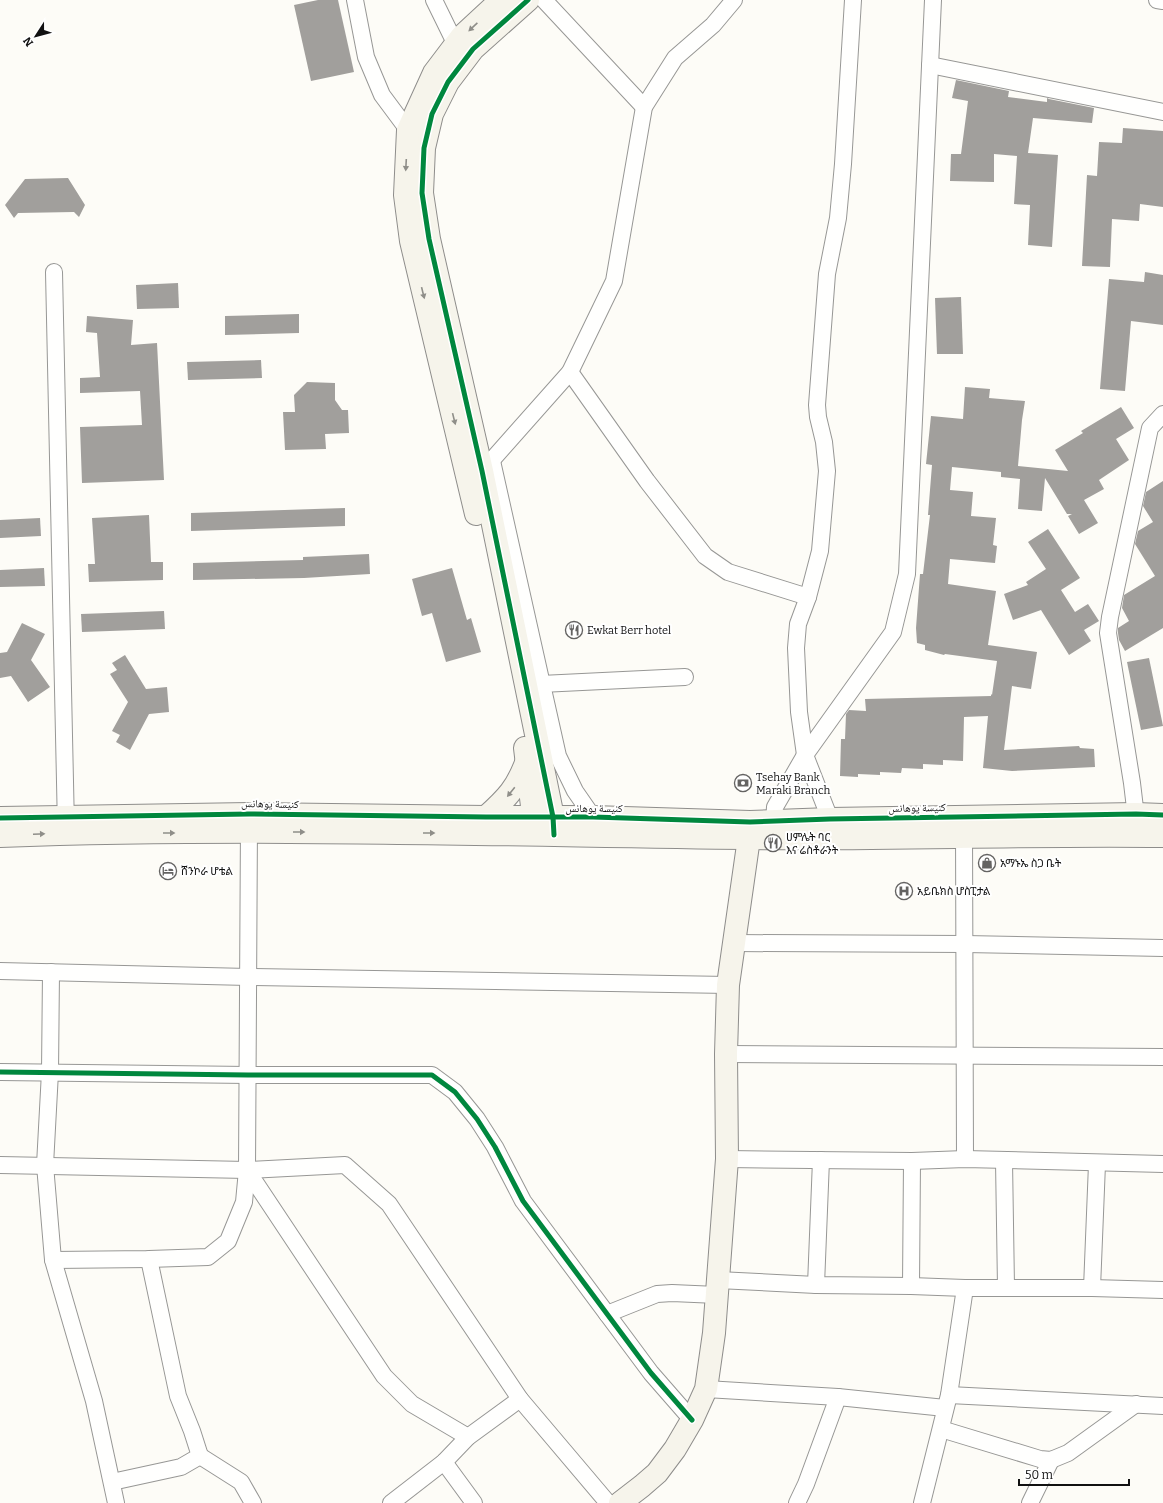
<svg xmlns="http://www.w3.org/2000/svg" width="1163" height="1503" viewBox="0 0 1163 1503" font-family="Bitter,'Noto Naskh Arabic','Noto Sans Ethiopic',serif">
<rect width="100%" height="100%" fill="#fdfcf7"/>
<g fill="#a19f9c">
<path d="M318 0H338L354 72 311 81 294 5Z"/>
<path d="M956 80 1009 91 1008 97 1047 102V98L1049 99 1094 108 1092 123 1033 118 1028 153 1058 155 1052 247 1028 245 1030 205 1014 204 1017 156 994 154V182L950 181 951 154H961L968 101 952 98Z"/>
<path d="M1123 128 1163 131V207L1140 204 1139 221 1112 219 1110 267 1082 266 1087 175 1097 176 1099 142 1122 143Z"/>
<path d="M68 178 85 205 79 217 74 212 18 213 14 218 5 205 25 179Z"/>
<path d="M1145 272 1163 275V325L1131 321 1125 391 1100 389 1109 279 1144 282Z"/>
<path d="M178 283 179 308 137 309 136 285Z"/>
<path d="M961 297 963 354H937L935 298Z"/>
<path d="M299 314V333L225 335V316Z"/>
<path d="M87 316 133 320 131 345 157 343 164 480 82 483 80 427 142 425 140 391 80 393V378L100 377 97 333 86 332Z"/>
<path d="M261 360 262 378 188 380 187 362Z"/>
<path d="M307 382 335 383V400L342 410H348L349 433 325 434 326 449 285 450 283 412H295L294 395Z"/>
<path d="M965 387 990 389 989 398 1025 401 1022 420 1018 466 1068 471 1055 450 1083 433 1081 431 1121 407 1134 428 1116 439 1129 460 1099 480 1104 489 1084 500 1098 523 1079 534 1068 516 1072 514H1067L1045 478 1042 511 1018 509 1020 479 1001 477V472L952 467 950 490 973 492 971 516 996 518 993 545 997 546 995 563 950 559 948 584 996 591 988 645 1037 652 1031 689 1012 686 1004 750 1079 746 1080 748 1094 749 1095 767 1012 771 983 768 988 716 964 717 963 761 943 760V765L923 764V769L902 768 901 773 880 772V775L858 774V777L840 776 841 739H845L846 714 849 710 866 711 865 699 991 696V694L992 695 997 661 945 654 944 655 925 650V645L917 643 916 628 920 574H923L930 515H928L932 465 926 464 931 416 963 419Z"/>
<path d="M1163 481V628L1125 651 1119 640 1118 633V628L1129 621 1122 608 1124 595 1155 576 1135 544 1138 531 1153 522 1143 506 1146 492Z"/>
<path d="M345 508V526L191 531V513Z"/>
<path d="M149 515 151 562H163V580L89 582 88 564H95L92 518Z"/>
<path d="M40 518 41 536 0 538V520Z"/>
<path d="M1048 529 1080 578 1061 590 1075 612 1088 604 1099 621 1084 630 1091 641 1069 655 1041 610 1013 620 1004 594 1028 585 1026 582 1046 569 1028 542Z"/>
<path d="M369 554 370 574 304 578 193 580V563L303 560V557Z"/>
<path d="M44 568 45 586 0 587V570Z"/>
<path d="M452 568 467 620 471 618 481 652 446 662 432 613 422 616 412 579Z"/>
<path d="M164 611 165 629 82 632 81 614Z"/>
<path d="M22 623 45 634 31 660 50 687 28 702 11 676 0 678V653L7 652Z"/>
<path d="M125 655 146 689 167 687 169 712 149 714 130 750 116 742 120 735 112 731 128 702 110 674 117 670 112 663Z"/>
<path d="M1149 658 1163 726 1141 730 1127 662Z"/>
</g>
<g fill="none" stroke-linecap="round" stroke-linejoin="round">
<g stroke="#979795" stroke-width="18">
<g id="street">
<path d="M355 0 366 57 382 95 408 130"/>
<path d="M434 0 456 45"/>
<path d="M544 0 644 107"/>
<path d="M1157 0 1163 1"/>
<path d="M930 65 1163 112"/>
<path d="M54 272 66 828"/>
<path d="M570 372 647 481 705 556 728 572 808 597"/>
<path d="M492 461 558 756 575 791 593 817"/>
<path d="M476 478 570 372 614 281 644 107 675 58 713 25 734 0"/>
<path d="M541 684 685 677"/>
<path d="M805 755 893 632 907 574 933 0"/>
<path d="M805 755 799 712 796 648 798 624 808 597 820 551 827 471 824 442 818 417 817 405 827 274 838 218 843 164 853 0"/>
<path d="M1137 825 1132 783 1108 633 1110 617 1150 428 1163 414"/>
<path d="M964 827 965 1159"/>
<path d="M775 832 774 821 775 807 805 755 830 819V828"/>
<path d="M735 943 965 944 1163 948"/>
<path d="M0 971 248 977 728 985"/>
<path d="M51 972 50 1072 45 1165 53 1260 94 1401 116 1503"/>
<path d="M726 1054 1163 1057"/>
<path d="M0 1072 248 1075H432L455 1092 477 1119 495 1147 523 1201 651 1373 692 1420"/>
<path d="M727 1159 912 1161 965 1159 1163 1164"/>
<path d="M1004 1161 1006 1287"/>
<path d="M0 1165 247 1170 345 1165 389 1204 520 1399 608 1503"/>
<path d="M247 1170 384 1376 412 1404 468 1437"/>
<path d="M53 1260 149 1259 208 1257 228 1241 244 1202 247 1170 249 822"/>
<path d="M718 1280 816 1285 911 1286 965 1288H1092L1163 1290"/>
<path d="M816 1285 821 1160"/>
<path d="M911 1286 912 1161"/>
<path d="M1092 1288 1097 1164"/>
<path d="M607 1314 657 1294 672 1293 717 1295"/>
<path d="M706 1389 838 1397 945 1408"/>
<path d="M949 1395 1163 1406"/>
<path d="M941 1429 1040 1459 1051 1460 1068 1453 1136 1404"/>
<path d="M200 1456 241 1482 253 1503"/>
<path d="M444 1462 474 1503"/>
<path d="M112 1482 181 1467 200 1456 192 1431 178 1396 149 1259"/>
<path d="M391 1503 444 1462 468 1437 520 1399"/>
<path d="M797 1503 806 1484 838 1397"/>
<path d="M922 1503 949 1395 965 1288"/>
<path d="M1030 1503 1051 1460"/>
</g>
</g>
<g stroke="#8e8d8b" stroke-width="24">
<g id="secondary">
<path d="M528 0 473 49 448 82 432 114 424 148 422 193 429 239 482 471 553 817V831"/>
<path d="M476 514 411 241 405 195 408 130 434 73 462 36 501 0"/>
<path d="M525 748 535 831"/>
<path d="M486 817C507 798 517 788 527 760"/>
<path d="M0 818 249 814 486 817H593L750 822 830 819 1136 814 1163 815"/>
<path d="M0 836C249 827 499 835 748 838 886 840 1025 834 1163 836"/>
<path d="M620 1503 642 1486 657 1473 675 1449 692 1420 706 1389 714 1333 727 1159 726 1054 728 985 749 838 750 824"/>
</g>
</g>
<use href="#street" stroke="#fffffe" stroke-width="16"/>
<use href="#secondary" stroke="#f6f4eb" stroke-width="22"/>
<g stroke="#fff" stroke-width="8">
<g id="cycleway">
<path d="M528 0 473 49 448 82 432 114 424 148 422 193 429 239 482 471 553 817 554 835"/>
<path d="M0 818 249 814 486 817H593L750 822 830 819 1136 814 1163 815"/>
<path d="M0 1072 248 1075H432L455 1092 477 1119 495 1147 523 1201 651 1373 692 1420"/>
</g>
</g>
<use href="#cycleway" stroke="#00873e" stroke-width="5"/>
</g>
<defs><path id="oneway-solid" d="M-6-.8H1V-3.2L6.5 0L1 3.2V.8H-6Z"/></defs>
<g fill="#8f8e89">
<use href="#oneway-solid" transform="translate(473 27) rotate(137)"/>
<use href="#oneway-solid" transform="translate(406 165) rotate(93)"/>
<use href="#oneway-solid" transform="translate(423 293) rotate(76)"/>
<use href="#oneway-solid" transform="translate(454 419) rotate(76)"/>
<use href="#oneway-solid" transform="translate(511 792) rotate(129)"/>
<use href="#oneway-solid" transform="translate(299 832)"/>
<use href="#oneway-solid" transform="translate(169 833)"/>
<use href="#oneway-solid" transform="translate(429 833)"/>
<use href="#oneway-solid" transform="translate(39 834) rotate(-2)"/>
</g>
<defs>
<g id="restaurant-ring" transform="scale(0.9)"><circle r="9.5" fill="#fff" stroke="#646362" stroke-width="1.5"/><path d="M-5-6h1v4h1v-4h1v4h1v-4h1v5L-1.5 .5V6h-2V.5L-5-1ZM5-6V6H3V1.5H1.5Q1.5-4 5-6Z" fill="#646362"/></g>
<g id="bank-ring" transform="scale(0.9)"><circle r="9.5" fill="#fff" stroke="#646362" stroke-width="1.5"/><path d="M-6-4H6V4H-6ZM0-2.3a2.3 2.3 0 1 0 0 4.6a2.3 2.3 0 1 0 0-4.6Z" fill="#646362"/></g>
<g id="shop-ring" transform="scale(0.9)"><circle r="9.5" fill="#fff" stroke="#646362" stroke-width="1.5"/><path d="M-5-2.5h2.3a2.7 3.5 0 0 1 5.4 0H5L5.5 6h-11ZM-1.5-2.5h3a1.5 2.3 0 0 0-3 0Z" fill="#646362"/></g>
<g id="hotel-ring" transform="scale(0.9)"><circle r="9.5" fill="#fff" stroke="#646362" stroke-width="1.5"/><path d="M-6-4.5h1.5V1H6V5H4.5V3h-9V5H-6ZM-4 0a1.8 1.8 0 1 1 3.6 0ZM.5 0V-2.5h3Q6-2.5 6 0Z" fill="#646362"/></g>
<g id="hospital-ring" transform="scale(0.9)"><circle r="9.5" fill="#fff" stroke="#646362" stroke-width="1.5"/><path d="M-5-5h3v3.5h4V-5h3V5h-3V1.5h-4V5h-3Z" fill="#646362"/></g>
</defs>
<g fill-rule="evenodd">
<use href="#restaurant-ring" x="574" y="630"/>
<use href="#bank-ring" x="743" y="783"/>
<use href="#restaurant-ring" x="773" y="843"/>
<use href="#shop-ring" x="987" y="863"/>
<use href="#hotel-ring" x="168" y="871"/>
<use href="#hospital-ring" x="904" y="891"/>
</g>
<g text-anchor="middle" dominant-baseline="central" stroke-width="4" stroke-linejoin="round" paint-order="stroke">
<g font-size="11" fill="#111" stroke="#fff" text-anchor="start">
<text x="587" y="630">Ewkat Berr hotel</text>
<text x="756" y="777">Tsehay Bank<tspan x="756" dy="13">Maraki Branch</tspan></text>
<text x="786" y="837">ሀምሌት ባር<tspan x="786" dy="13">እና ሬስቶራንት</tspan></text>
<text x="1000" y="863">አማኑኤ ስጋ ቤት</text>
<text x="181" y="871">ሸንኮራ ሆቴል</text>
<text x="917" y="891">አይቤክስ ሆስፒታል</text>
</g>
<g font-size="11" fill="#111" stroke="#fff">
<text transform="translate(270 804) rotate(1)">كنيسة يوهانس</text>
<text x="594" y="808">كنيسة يوهانس</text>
<text transform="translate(917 808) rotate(-1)">كنيسة يوهانس</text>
</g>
</g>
<g transform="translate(36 36) rotate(234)" stroke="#ffffff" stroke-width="3" paint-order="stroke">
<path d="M0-3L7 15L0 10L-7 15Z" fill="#111111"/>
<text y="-6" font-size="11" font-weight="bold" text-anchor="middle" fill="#111111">N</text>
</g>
<path d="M1019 1479v6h110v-6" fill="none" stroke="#111111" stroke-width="2"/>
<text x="1025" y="1479" font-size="12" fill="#111111" stroke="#ffffff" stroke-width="3" paint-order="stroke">50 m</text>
</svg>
